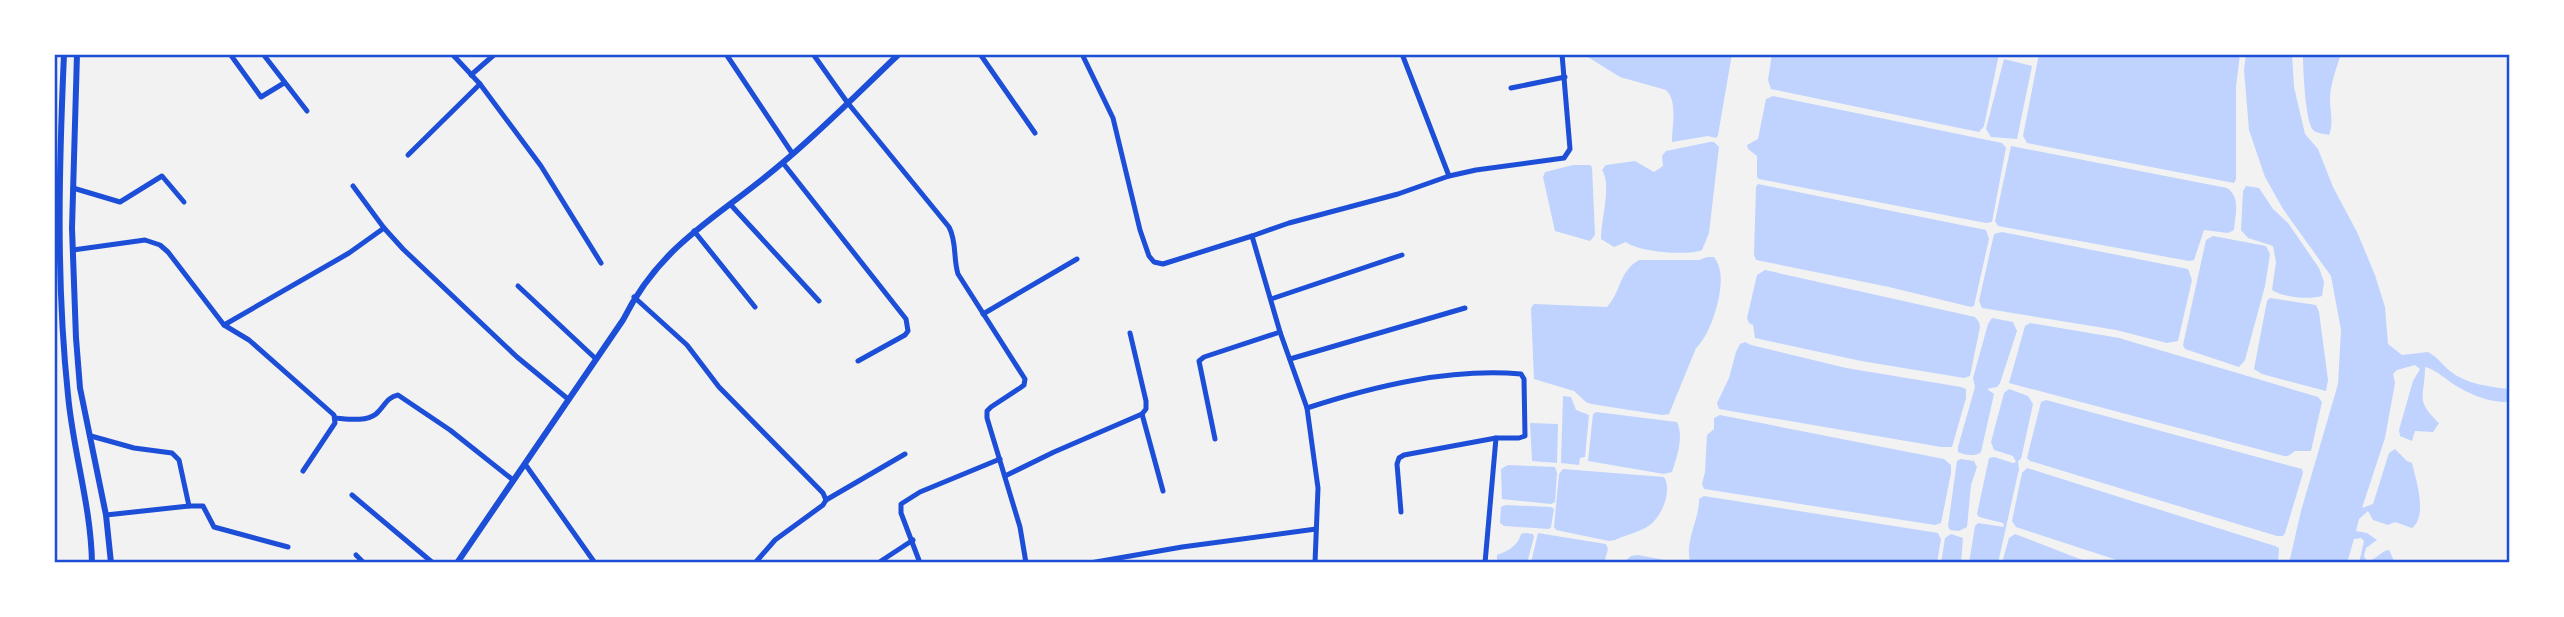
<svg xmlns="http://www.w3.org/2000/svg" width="2564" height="617" viewBox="0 0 2564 617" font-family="Spectral,serif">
<rect width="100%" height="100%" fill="#f2f2f2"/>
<g fill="#bfd3fe">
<path d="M1583 54H1732L1718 135 1716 138 1708 136 1672 142C1672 127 1678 101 1666 90L1620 77Z"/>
<path d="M1772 54H1999L1984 126 1979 132 1771 89 1768 80Z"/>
<path d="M2039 54H2240L2236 87V179L2234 183 2027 143 2023 136Z"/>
<path d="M2246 54H2292L2294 87 2305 134 2318 149 2333 187 2357 232 2375 275 2385 307 2388 344 2402 355 2428 352C2437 357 2442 364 2450 371 2466 384 2490 387 2510 389V402C2487 403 2463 392 2445 378 2438 373 2433 369 2425 367 2425 398 2414 399 2439 423L2433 432 2415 431 2412 441 2400 436 2399 430 2413 381 2420 369 2415 365 2397 370 2393 374 2395 383 2385 438 2362 508 2373 504 2389 453 2395 449 2407 461 2412 463C2416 480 2428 516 2412 528L2395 522 2388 525 2373 520 2368 511 2359 519 2356 531 2367 533 2377 540 2366 548 2364 556 2367 561C2377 560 2380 551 2389 550L2395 563H2359L2364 541 2361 538 2354 539 2347 563H2289L2301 511 2338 384 2341 330 2331 276 2283 209 2265 177 2249 130 2244 70Z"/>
<path d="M2303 54H2341C2336 69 2330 85 2330 100 2330 113 2334 123 2329 135 2324 134 2316 133 2313 130 2305 120 2303 68 2303 54Z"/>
<path d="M2004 59 2032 66 2017 139 1991 137 1986 129Z"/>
<path d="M1773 96 2002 143 2006 148 1992 222 1986 223 1759 179 1757 177V156L1748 149 1747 145 1758 139 1766 99Z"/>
<path d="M1710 142H1714L1719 147 1709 233 1702 250C1688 256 1638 252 1626 242L1614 247 1601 239C1601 219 1612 185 1602 170L1606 165 1635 161 1654 172 1663 166 1662 156 1666 151Z"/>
<path d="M2011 146 2227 188C2241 197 2235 215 2234 230L2228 233 2204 230 2194 260 2189 261 1998 226 1995 221Z"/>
<path d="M1573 165H1590L1592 167 1595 235 1590 241 1555 231 1543 177 1545 172Z"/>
<path d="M1758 184 1986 230 1989 239 1974 306 1971 307 1889 287 1756 260 1754 255 1756 187Z"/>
<path d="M2246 186 2259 188 2273 209 2288 223 2319 268 2324 282 2322 296C2309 300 2282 297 2272 290L2276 262 2273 246 2248 238 2241 230 2243 191Z"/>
<path d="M2002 232 2188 269 2192 280 2178 341 2167 343 2116 330 1982 308 1979 301 1994 234Z"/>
<path d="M2213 236 2266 246 2270 254 2265 286 2245 360 2239 367 2185 349 2183 345 2206 240Z"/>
<path d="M1707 257H1714C1716 260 1718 263 1719 267 1726 287 1711 335 1696 348L1669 414 1662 415 1591 404 1586 402 1574 391 1534 379 1531 308 1534 304 1607 307C1621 292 1619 271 1639 260H1699Z"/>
<path d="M1765 270 1975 317 1979 322 1980 327 1970 376 1964 378 1861 361 1755 338 1753 325 1749 323 1747 318 1757 275Z"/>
<path d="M2270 298 2316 305 2319 312 2328 380 2326 391 2262 374 2254 369 2267 301Z"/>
<path d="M1992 318 2013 322 2017 331 2000 383 1997 387 1987 389 1994 394 1981 452C1976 457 1964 455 1958 452V447L1975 387 1973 378 1988 324Z"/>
<path d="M2030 323 2119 338 2318 397 2322 402 2311 451H2295L2288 456H2284L2009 383 2025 326Z"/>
<path d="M1745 342 1751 345 1846 368 1961 387 1966 389V398L1952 447H1941L1719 409 1717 403 1729 378 1736 352 1740 344Z"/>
<path d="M2009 389 2028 396 2033 404 2021 459 2018 461 2019 469 1998 563H1969L1975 526 1978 523 2004 527 2003 523 1979 517 1977 514 1989 458 1994 457 2013 463 2016 462 2013 456 1994 450 1991 442 2004 393Z"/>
<path d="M1563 396 1571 397 1576 410 1589 415 1585 457 1580 458 1579 465 1561 463Z"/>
<path d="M2046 400 2302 469 2303 473 2285 533 2283 536H2277L2030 461 2027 458 2041 402Z"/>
<path d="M1596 412 1677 422C1684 437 1677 457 1672 472L1664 474 1588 461 1593 414Z"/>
<path d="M1720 415 1944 459 1951 465V473L1941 523 1935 525 1704 489 1702 484 1705 472 1707 435 1714 429V418Z"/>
<path d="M1530 423 1558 424 1557 463 1532 461Z"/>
<path d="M1961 459 1974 461 1977 467 1971 485 1967 527 1959 531 1950 530 1948 526 1957 461Z"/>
<path d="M1508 465 1555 467 1557 473 1555 502 1551 504 1502 499 1501 469Z"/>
<path d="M2027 468 2275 546 2279 548 2278 563H2126L2016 527 2012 521 2022 473Z"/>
<path d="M1563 469 1664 477C1673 491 1661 519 1647 527 1637 533 1625 535 1615 540L1609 541 1556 530 1554 527 1559 474Z"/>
<path d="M1704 496 1938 533 1941 539 1937 563H1691C1683 544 1700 518 1699 499Z"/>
<path d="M1506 505 1551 507 1554 509 1551 527 1549 529 1504 526 1500 523 1501 507Z"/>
<path d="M1525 533 1533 534 1534 537 1527 563H1497V555C1508 551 1518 546 1521 534Z"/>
<path d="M1538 533 1606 544 1608 549 1604 563H1531Z"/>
<path d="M1951 534 1963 538 1961 563H1941L1945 538Z"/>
<path d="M2015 534 2090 563H2002L2009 538Z"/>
<path d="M1638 555 1680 563H1623L1631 556Z"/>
</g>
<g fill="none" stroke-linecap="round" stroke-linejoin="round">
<g stroke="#1d4ed8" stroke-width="5">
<path d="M230 54 261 97 284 83"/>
<path d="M263 54 307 111"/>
<path d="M726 54 792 153"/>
<path d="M813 54 847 102 949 227C957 242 953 258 958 274L1025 379 1024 385 1020 388 991 407 987 411V418L1020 527 1026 563"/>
<path d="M980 54 1035 133"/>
<path d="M1082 54 1113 118 1140 230 1149 256 1154 262 1163 264 1252 236 1280 332 1307 408 1318 488 1315 563"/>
<path d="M1402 54 1449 176"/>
<path d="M471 75 495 54"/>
<path d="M480 84 541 166 601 263"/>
<path d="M1511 88 1565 77"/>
<path d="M408 155 480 84 452 54"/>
<path d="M783 163 906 319 908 331 905 335 858 361"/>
<path d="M353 186 384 228 403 249 517 357 568 399"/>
<path d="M73 188 120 202 162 176 184 202"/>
<path d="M730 204 819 301"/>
<path d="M694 231 755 307"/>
<path d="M1252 236 1289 223 1398 194 1449 176 1476 170 1564 158 1570 149 1562 54"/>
<path d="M73 250 145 240 160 245 168 252 224 325 249 340 334 415 335 423 303 471"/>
<path d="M518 286 596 359"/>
<path d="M634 297 687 345 719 387 823 493 826 500 823 505 775 540 755 563"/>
<path d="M1271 299 1402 255"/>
<path d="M983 314 1077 259"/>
<path d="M224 325 349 253 384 228"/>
<path d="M1290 359 1465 308"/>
<path d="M1307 408C1375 386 1449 368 1521 374L1524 379 1525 436 1519 438H1496L1404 455 1399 458 1397 464 1401 512"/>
<path d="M1142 414 1163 491"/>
<path d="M335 418C348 419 366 422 376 414 384 407 387 397 398 395L450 430 513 480"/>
<path d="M91 436 134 448 172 453 179 460 189 506"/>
<path d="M1215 439 1199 361 1204 357 1280 332"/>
<path d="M525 464 595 563"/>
<path d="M1005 476 1054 452 1142 414 1146 409V401L1130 333"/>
<path d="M352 495 433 563"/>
<path d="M826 500 905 454"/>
<path d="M106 515 189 506H203L214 527 288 547"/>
<path d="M356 555 364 563"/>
<path d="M878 563 913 540"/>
<path d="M920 563 901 513V504L920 492 1000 459"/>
<path d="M1090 563 1182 547 1316 529"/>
<path d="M1485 563 1496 438"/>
<path d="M2509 563 2510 560"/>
</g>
<g stroke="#1d4ed8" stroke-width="6">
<path d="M64 54C59 168 56 281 68 395 73 451 91 506 92 563"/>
<path d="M77 54 72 228 76 338 80 388 106 515 111 563"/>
<path d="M457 563 623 320C662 242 718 218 781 164 822 130 860 91 899 54"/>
</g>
</g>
<rect width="2564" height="617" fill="none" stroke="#ffffff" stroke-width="112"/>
<rect x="56" y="56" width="2452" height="505" fill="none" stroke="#1d4ed8" stroke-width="2.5"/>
</svg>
